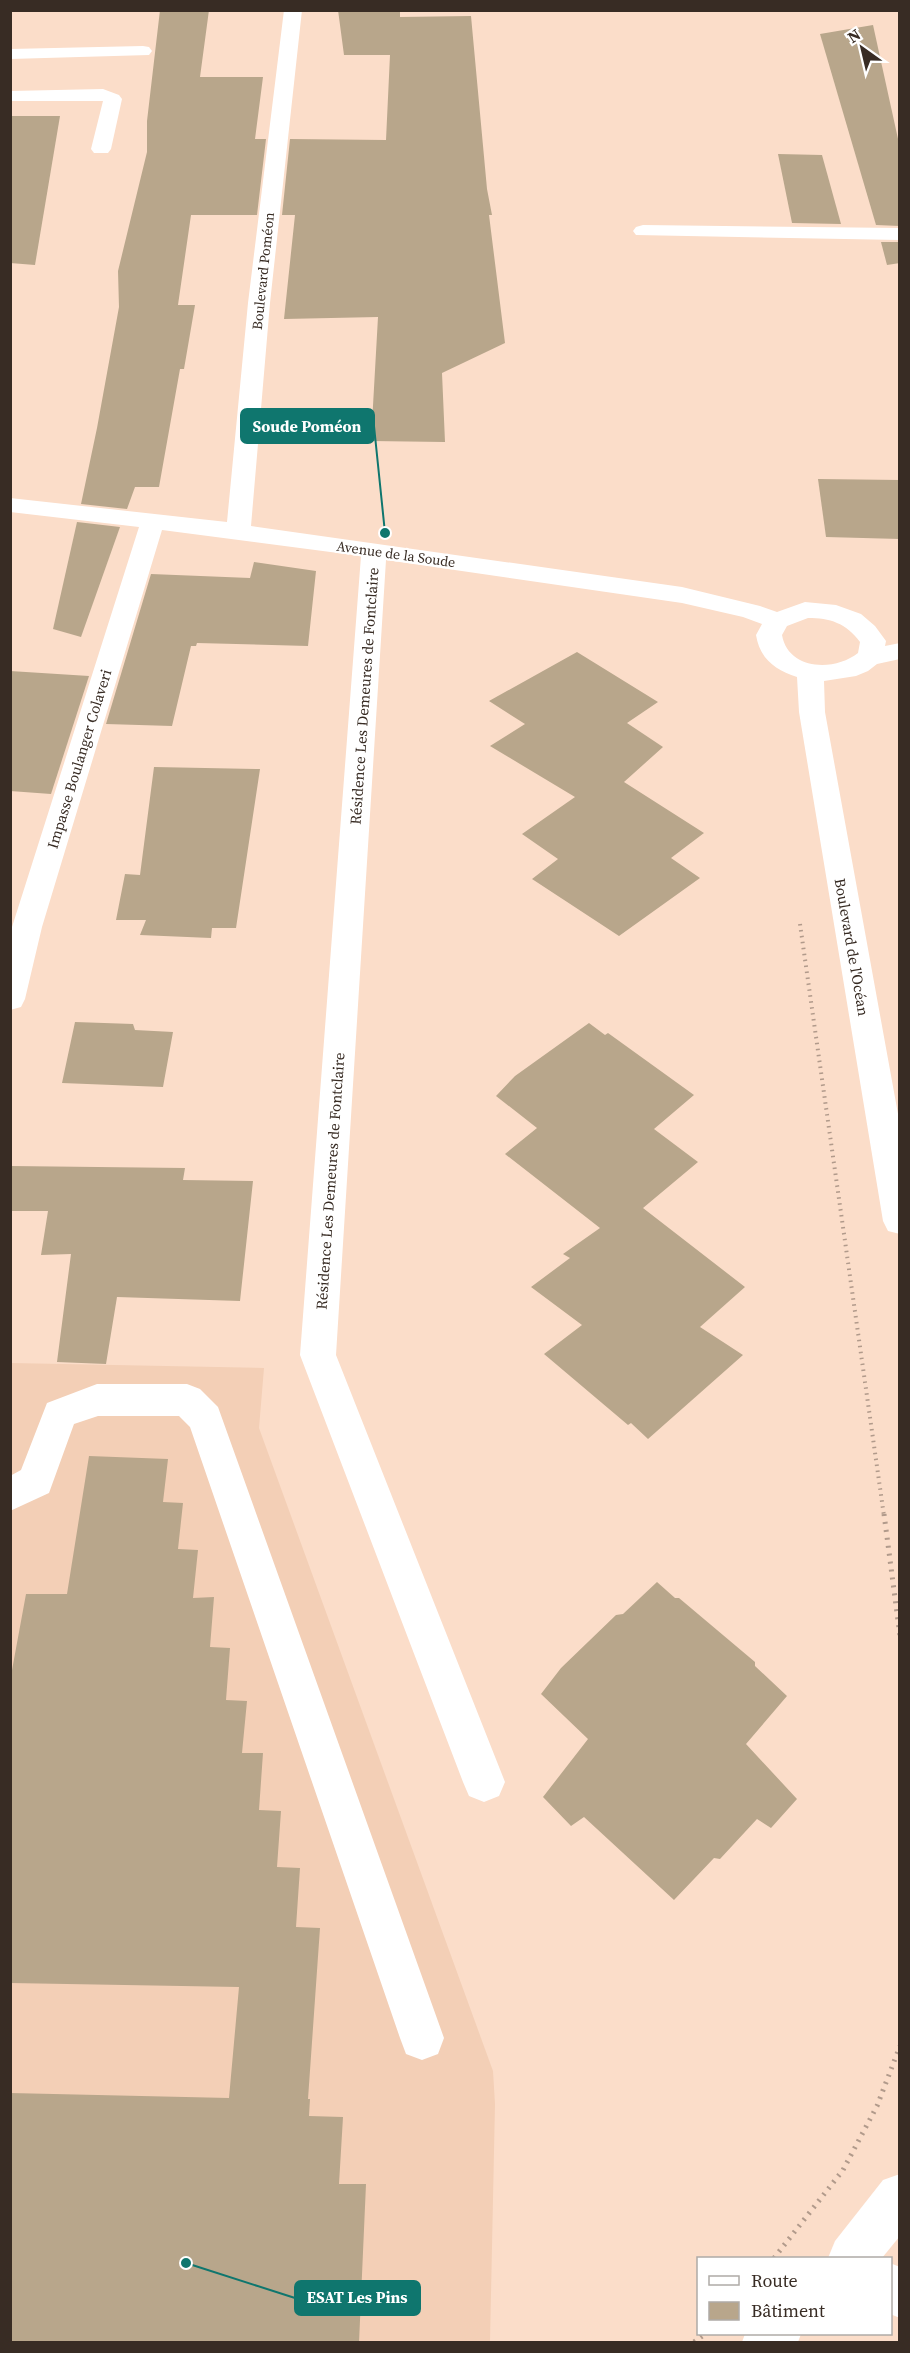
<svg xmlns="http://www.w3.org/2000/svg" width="910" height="2353" viewBox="0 0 910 2353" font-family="'Source Serif 4',serif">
<rect width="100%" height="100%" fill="#fbddc9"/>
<path fill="#f3cfb6" d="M11 1363 264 1368 259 1428 493 2071 495 2104 490 2342H11Z"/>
<g fill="#b8a68b">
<path d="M160 10H209L200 77H263L255 139H266L257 215H191L178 305H195L184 369H180L159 487H135L127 509 81 504 97 428 119 307 118 271 147 152V121Z"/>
<path d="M338 10H400V17L471 16 487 189 492 215H489L505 343 442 373 445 442 371 441 378 317 284 319 295 215H282L290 139 386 140 390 55H344Z"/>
<path d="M873 25 900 148V226L876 225 820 34Z"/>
<path d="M10 116H60L35 265 10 263Z"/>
<path d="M778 154 822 155 841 224 792 223Z"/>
<path d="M881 242H900V263L887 265Z"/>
<path d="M818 479 900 480V539L826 537Z"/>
<path d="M77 522 120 527 81 637 53 629Z"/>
<path d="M254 562 316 571 308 646 197 643 196 646H191L172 726 106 724 151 574 250 578Z"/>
<path d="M577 652 658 702 627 723 663 747 624 782 704 833 671 858 700 878 619 936 532 879 558 859 522 834 575 797 490 746 525 724 489 701Z"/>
<path d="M10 671 89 676 51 794 10 791Z"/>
<path d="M154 767 260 769 236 928H212L211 938 140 935 146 920H116L125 874 140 875Z"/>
<path d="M75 1022 133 1024 135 1030 173 1032 163 1087 62 1083Z"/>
<path d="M589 1023 605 1035 608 1033 694 1095 654 1129 698 1162 643 1208 745 1287 700 1327 743 1355 648 1439 631 1423 628 1425 544 1354 582 1325 531 1287 570 1258 563 1254 600 1228 505 1154 537 1128 496 1096 515 1076Z"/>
<path d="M10 1166 185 1168 183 1180 253 1181 240 1301 117 1297 106 1364 57 1362 71 1254 41 1255 48 1211H10Z"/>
<path d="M89 1456 168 1459 163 1502 183 1503 178 1549 198 1550 193 1598 214 1597 210 1647 230 1648 226 1700 247 1701 242 1753H263L259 1810 281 1811 277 1867 300 1868 296 1927 320 1928 308 2099H310L309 2116 343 2117 339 2184H366L359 2343H10V2093L229 2098 239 1987 10 1983V1681L26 1594H67Z"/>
<path d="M657 1582 675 1598H679L755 1662V1666L787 1696 746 1744 797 1799 771 1828 757 1819 720 1859 714 1858 674 1900 584 1817 571 1826 543 1797 588 1739 541 1694 561 1668 616 1615 623 1614Z"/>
</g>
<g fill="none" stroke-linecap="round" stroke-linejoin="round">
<path stroke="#b19a8b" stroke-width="4" stroke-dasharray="1.5 4.5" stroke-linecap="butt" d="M800 924 884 1516"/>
<g stroke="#b19a8b" stroke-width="5" stroke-dasharray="2 6" stroke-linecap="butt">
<path d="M884 1514 900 1636"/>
<path d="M774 2258 843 2170 877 2106 900 2046"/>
<path d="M694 2342 705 2334"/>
</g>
<g fill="#fff" fill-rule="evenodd">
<path d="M284 10H302L270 303 251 526 682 587 760 606 777 612 805 602 836 605 861 614 875 626 886 641 885 646 900 643V659L877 664 868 671 856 676 824 681 825 712 900 1125V1234L888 1231 883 1221 799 712 797 677C775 670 760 659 756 635L762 624 743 617 682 603 386 560 336 1355 505 1782 499 1796 484 1802 469 1796 463 1782 300 1355 361 556 162 530 42 927 25 999 21 1007 10 1010 12 927 139 527 10 512V498L227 522 248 303ZM808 618C830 618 846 623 860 642L858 653C834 672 788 670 782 635L787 626Z"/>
<path d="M143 46 149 47 152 51 149 55 10 59V49Z"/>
<path d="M103 89 119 95 122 99 111 149 108 153H94L91 149 103 101H10V91Z"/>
<path d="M643 225 900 228V240L636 235 633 231 636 227Z"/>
<path d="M97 1384H187L200 1389 218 1407 444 2038 438 2054 422 2060 406 2054 400 2038 190 1427 179 1416H98L74 1424 49 1493 10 1511V1476L21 1470 47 1403Z"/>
<path d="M900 2174V2236L882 2258H828L835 2241 883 2180Z"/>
<path d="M890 2263 900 2267V2318L890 2314Z"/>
<path d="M745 2334H801L798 2342H742Z"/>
</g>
</g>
<g text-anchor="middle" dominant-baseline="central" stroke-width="4.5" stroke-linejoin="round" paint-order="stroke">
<g font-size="14" fill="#382c24" stroke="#fff">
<text transform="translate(263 271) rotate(-84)">Boulevard Poméon</text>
<text transform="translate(396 554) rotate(8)">Avenue de la Soude</text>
</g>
<g font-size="15" fill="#382c24" stroke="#fff">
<text transform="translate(364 696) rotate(-86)">Résidence Les Demeures de Fontclaire</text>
<text transform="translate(79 759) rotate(-73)">Impasse Boulanger Colaveri</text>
<text transform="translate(852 947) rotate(80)">Boulevard de l'Océan</text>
<text transform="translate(330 1181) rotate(-86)">Résidence Les Demeures de Fontclaire</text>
</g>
</g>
<path fill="none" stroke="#0f766e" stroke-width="2" d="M385 533L374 426M186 2263L295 2298"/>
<g fill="#0f766e" stroke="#fff" stroke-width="2">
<circle cx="385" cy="533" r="6"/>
<circle cx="186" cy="2263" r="6"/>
</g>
<g fill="#0f766e" stroke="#0f766e" stroke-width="2">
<rect x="241" y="409" width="133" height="34" rx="6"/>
<rect x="295" y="2281" width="125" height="34" rx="6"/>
</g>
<g font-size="16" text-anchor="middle" font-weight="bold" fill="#fff">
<text x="307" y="432">Soude Poméon</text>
<text x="357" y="2303">ESAT Les Pins</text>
</g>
<rect width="910" height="2353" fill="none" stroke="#382c24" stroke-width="24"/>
<rect x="697" y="2257" width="195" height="78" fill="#ffffff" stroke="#afaba7" stroke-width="1.5"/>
<rect x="709" y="2276" width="30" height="9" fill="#ffffff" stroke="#afaba7" stroke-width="1.5"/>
<text x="751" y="2287" font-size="18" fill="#382c24">Route</text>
<rect x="709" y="2302" width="30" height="18" fill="#b8a68b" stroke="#afaba7" stroke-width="1.5"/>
<text x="751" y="2317" font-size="18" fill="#382c24">Bâtiment</text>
<g transform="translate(862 48) rotate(326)" stroke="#ffffff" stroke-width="4.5" paint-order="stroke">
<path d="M0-4.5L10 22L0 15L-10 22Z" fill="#382c24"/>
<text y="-9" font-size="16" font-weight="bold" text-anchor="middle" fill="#382c24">N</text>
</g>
</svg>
